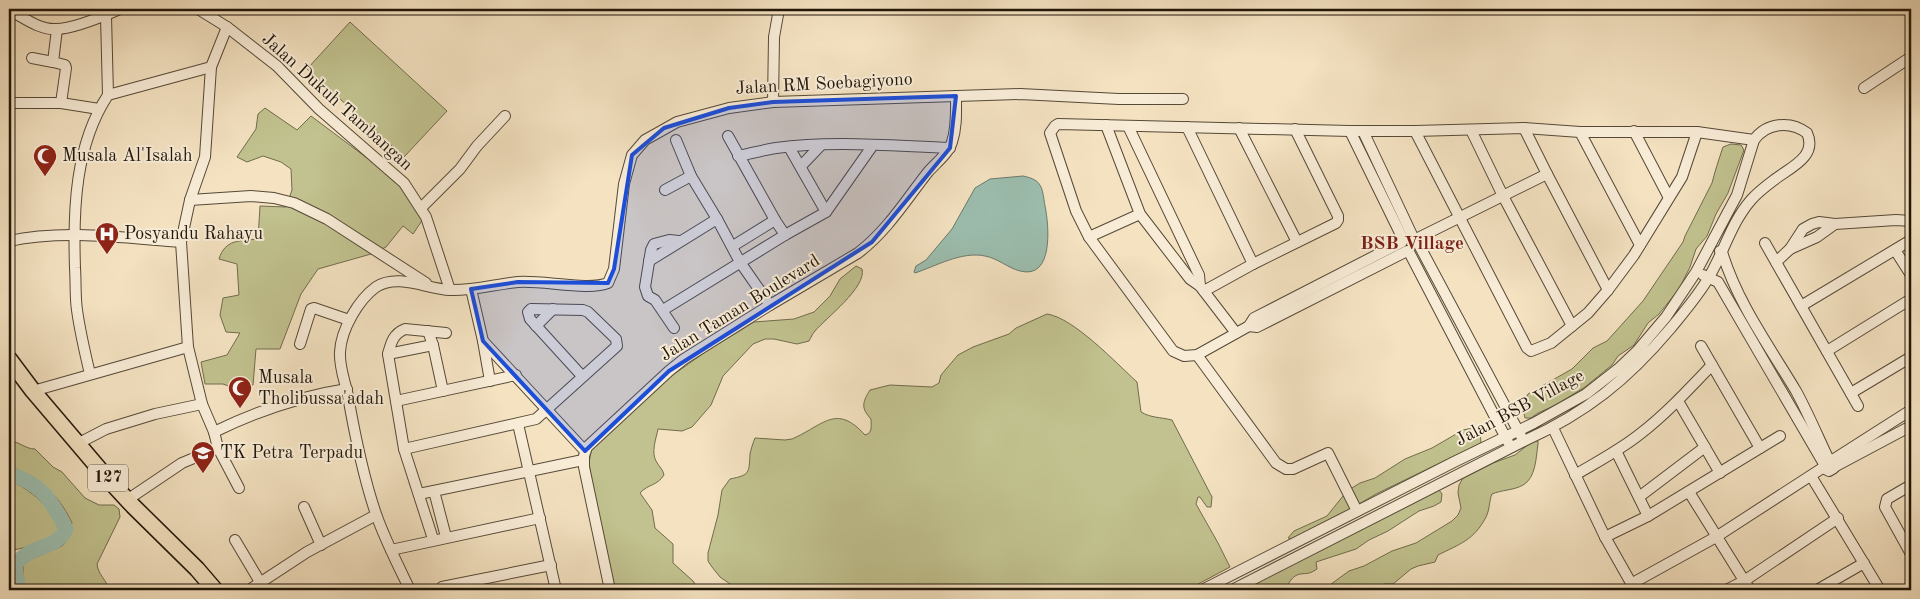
<svg xmlns="http://www.w3.org/2000/svg" width="1920" height="599" viewBox="0 0 1920 599" font-family="'Old Standard TT',serif">
<rect width="100%" height="100%" fill="#f4e2c1"/>
<filter id="stains"><feTurbulence type="fractalNoise" baseFrequency=".004" numOctaves="4"/><feColorMatrix values="0 0 0 0 .2 0 0 0 0 .09 0 0 0 0 .02 0 0 0 .5 -.17"/></filter>
<radialGradient id="worn" r=".72"><stop offset=".6" stop-color="#630" stop-opacity="0"/><stop offset="1" stop-color="#630" stop-opacity=".3"/></radialGradient>
<g fill="#c1c28f" stroke="#706c4c">
<path d="M350 22 447 111 404 157 307 69Z"/>
<path d="M265 108 297 130 311 116 403 185 423 219 413 234 403 226 386 247 371 254 318 269 301 294 280 349H256L253 385 237 389 223 384H205L201 362 227 355 240 333 226 332 220 315 223 298 239 295 237 264 219 259C225 239 240 241 258 239L260 206 286 207 292 190 291 169 281 162 263 156 247 162 237 157 256 129 258 114Z"/>
<path d="M1731 144 1741 145 1744 150 1728 193 1716 214 1707 236 1696 249 1690 267 1679 289 1659 314 1648 323 1634 345 1618 356 1612 365 1585 387 1556 405 1538 413 1531 418H1525L1522 405 1528 394 1572 369 1593 348 1607 341 1643 301 1683 242 1685 236 1712 183C1715 171 1719 159 1723 147Z"/>
<path d="M856 266 862 269C867 287 826 318 815 331 812 334 811 338 809 341L797 344 774 339H765L753 344 723 376 711 405 692 427 682 431 658 429C656 439 651 452 656 461 659 467 663 469 664 475 657 486 648 484 640 493L652 510 655 528 673 544V563L693 581 699 590H615L593 490 589 463 591 451 619 421 667 379 704 353 754 322 794 319 814 312 830 296 840 279Z"/>
<path d="M1047 314C1074 318 1116 363 1137 382L1141 412C1151 418 1160 417 1172 420L1212 497 1211 507H1207L1200 497H1198L1196 504 1218 543 1230 567 1187 590H729L733 586 720 577 712 567 708 561V553L718 515 722 490 730 479C750 475 749 473 750 454 751 449 753 443 755 438L785 440 792 439C824 425 836 403 865 435 873 433 871 426 871 419 861 408 862 403 870 390L890 385 932 387 939 383 941 375 958 355 973 347 1009 334 1016 328Z"/>
<path d="M1473 428H1477L1480 431 1481 443 1376 494 1337 517 1293 539 1288 538 1294 531 1327 516 1347 491 1360 483 1375 478 1405 459 1432 448 1463 430Z"/>
<path d="M9 441C19 441 25 449 35 449L53 467 62 472 85 498 99 505H114L119 509 120 517 97 564C98 575 107 580 109 590H23V565L29 560 62 546 65 543 72 523C56 490 41 482 9 465Z"/>
<path d="M1533 441H1538V444C1536 457 1536 478 1523 485 1515 490 1501 490 1492 494 1489 501 1490 509 1486 517 1474 540 1460 544 1438 555L1435 562 1418 566 1411 569 1393 584H1385L1370 590H1323L1349 571 1364 566 1392 551 1416 543 1452 521 1458 515 1461 508 1458 493 1459 485 1463 478 1493 463 1515 455Z"/>
<path d="M9 480C31 490 52 507 60 531L59 535 50 542 9 551Z"/>
<path d="M1437 487 1442 494 1441 502 1434 506 1419 511 1388 531 1369 540 1356 549 1316 562 1317 569C1307 576 1305 572 1297 575 1292 577 1288 584 1285 589L1236 590Z"/>
</g>
<path fill="#9cbeaf" stroke="#6a7b6d" d="M1023 176C1043 180 1042 188 1045 206 1049 225 1054 280 1020 271 1008 268 997 258 985 256 962 251 936 266 915 273L914 272 916 266 926 260 952 229 975 188 990 179Z"/>
<g fill="none" stroke-linecap="round" stroke-linejoin="round">
<path stroke="#9cbeaf" stroke-width="15" d="M9 474C41 483 52 501 66 529 60 544 44 545 31 552 25 555 19 560 14 564L18 584 17 590"/>
<g stroke="#554937" stroke-width="12">
<g id="street">
<path d="M198 9 227 27 277 66 319 109 404 183 426 217 450 290"/>
<path d="M9 10C23 17 39 30 56 29 74 29 104 16 120 9"/>
<path d="M106 16 108 95"/>
<path d="M57 29 53 62 65 65 66 68 61 103"/>
<path d="M32 58 53 62"/>
<path d="M1864 88 1911 57"/>
<path d="M773 102 774 37 779 9"/>
<path d="M9 103H61L99 109"/>
<path d="M1106 125 1140 214 1190 279 1200 286 1236 333"/>
<path d="M1128 126 1199 275 1200 286"/>
<path d="M1187 127 1253 264"/>
<path d="M1239 128 1297 242"/>
<path d="M1524 128 1547 174 1608 290"/>
<path d="M1471 130 1503 196 1572 326"/>
<path d="M1350 131 1403 239"/>
<path d="M1363 131 1412 235"/>
<path d="M1415 131 1527 348 1531 351 1551 343 1588 313 1608 290 1634 255 1682 177 1697 132"/>
<path d="M1634 131 1668 196"/>
<path d="M1580 132 1640 245"/>
<path d="M728 136 775 220 785 235"/>
<path d="M676 140 691 176 717 219 740 262 770 305"/>
<path d="M789 147 826 212"/>
<path d="M738 156C751 153 764 150 776 148 833 140 893 146 950 148"/>
<path d="M801 166 821 145"/>
<path d="M665 190 691 176"/>
<path d="M190 200 251 196 274 198 294 203 327 219 426 283"/>
<path d="M421 208 460 169 477 146 505 116"/>
<path d="M1089 237 1140 214"/>
<path d="M1418 238 1547 174"/>
<path d="M9 241C64 229 125 238 181 242"/>
<path d="M1402 242 1254 318 1249 326 1197 355 1184 356 1173 351 1089 237 1076 211 1050 133 1055 126 1058 124 1350 131H1415L1524 128 1580 132H1697L1754 140"/>
<path d="M1765 243 1858 406"/>
<path d="M1419 245 1521 436"/>
<path d="M733 246 775 220"/>
<path d="M1790 249 1817 237 1835 224"/>
<path d="M1895 250 1911 275"/>
<path d="M1720 251 1722 252C1737 302 1769 346 1796 391 1808 413 1818 437 1829 460L1834 464V468L1829 471 1825 469 1824 466 1826 461 1829 460"/>
<path d="M1409 252 1508 442"/>
<path d="M649 261 717 219"/>
<path d="M1776 262 1790 249 1803 229 1812 224 1819 222 1835 224 1896 220 1911 221"/>
<path d="M1703 275 1718 282 1824 464"/>
<path d="M471 289 483 341 490 381"/>
<path d="M1204 291 1253 264 1336 223 1338 220V216L1295 129"/>
<path d="M1801 306 1911 240"/>
<path d="M663 310 785 235 826 212 873 145"/>
<path d="M536 326 553 309"/>
<path d="M1249 326 1257 327 1407 251"/>
<path d="M674 328 655 300 648 296 645 287 651 250 654 244 669 240 679 241"/>
<path d="M428 331 433 345 443 391"/>
<path d="M483 341 585 451"/>
<path d="M300 344 311 309 314 308 349 320"/>
<path d="M1701 346 1760 448"/>
<path d="M1827 351 1911 299"/>
<path d="M388 354 433 345"/>
<path d="M1197 355 1276 463 1286 469H1293L1328 453 1357 511"/>
<path d="M90 374C85 353 80 332 77 310 75 297 76 282 75 268 73 210 75 145 108 95L211 67"/>
<path d="M33 391 188 347"/>
<path d="M1851 393 1911 357"/>
<path d="M396 401 516 375"/>
<path d="M1678 401 1720 473"/>
<path d="M518 424 556 590"/>
<path d="M1553 428 1605 537 1635 590"/>
<path d="M214 432C255 412 301 396 347 389"/>
<path d="M79 443 106 429 155 414 202 404"/>
<path d="M218 448 239 488"/>
<path d="M404 449 536 419 617 346 616 339 588 312 583 310 531 309 528 312 530 319 582 376"/>
<path d="M1616 451 1648 516"/>
<path d="M1831 461 1911 410"/>
<path d="M1834 467 1911 426"/>
<path d="M1575 475C1597 462 1620 450 1640 434 1666 414 1689 389 1712 365"/>
<path d="M1811 476 1880 590"/>
<path d="M1911 485 1887 499 1885 507 1911 554"/>
<path d="M434 491 446 537"/>
<path d="M1689 492 1750 590"/>
<path d="M419 494 583 460"/>
<path d="M1639 497 1705 447"/>
<path d="M127 500 182 463 218 448 214 432 202 404 188 347 181 242 190 200 205 157 211 67 227 27"/>
<path d="M304 507 321 545"/>
<path d="M1605 537 1648 516 1780 436"/>
<path d="M433 539 404 449 388 354C391 343 393 334 405 329L446 333"/>
<path d="M235 540 260 582"/>
<path d="M391 550 540 518"/>
<path d="M1631 584 1716 537 1824 467"/>
<path d="M442 587 551 565"/>
<path d="M249 590 307 552 376 515"/>
<path d="M410 590C398 565 385 540 376 514 363 476 355 436 348 396 345 381 339 367 340 352 341 330 358 300 376 287 398 273 427 289 450 290 473 291 496 284 518 282 542 280 589 291 608 283L614 269 624 184 632 155 645 140 677 122 729 108 773 102 1020 94 1119 99H1183"/>
<path d="M610 590 584 467V456L587 447 669 371 684 359 770 305 858 253C887 231 906 200 928 172 936 163 949 153 952 142 957 127 956 111 956 96"/>
<path d="M1202 590 1454 462 1534 423 1586 394 1618 369 1638 350 1666 317 1696 272 1737 195 1754 140C1766 123 1790 120 1807 133 1818 157 1789 168 1774 180 1766 186 1757 193 1751 200 1731 223 1724 252 1709 277 1698 296 1684 312 1670 329 1627 380 1586 413 1524 441L1232 590"/>
<path d="M1726 590 1744 581 1838 518"/>
<path d="M1817 590 1864 563"/>
</g>
</g>
<g stroke="#201609" stroke-width="18">
<path id="primary" d="M9 359 33 391 107 478 133 506 197 569 215 590"/>
</g>
<use href="#street" stroke="#f8ecd7" stroke-width="10"/>
<use href="#primary" stroke="#f4e2c1" stroke-width="15"/>
</g>
<path fill="#1d4ed8" fill-opacity="0.2" stroke="#1d4ed8" stroke-width="4" stroke-linejoin="round" d="M956 96 950 148 872 242 669 371 585 451 483 341 471 289 518 282 608 283 614 269 632 155 664 128 729 108 773 102Z"/>
<defs>
<g id="mosque-pin" transform="scale(1.25)"><path d="M0 17L-7.5 6A9.5 9.5 0 1 1 7.5 6Z" fill="#8f2418" stroke="#f8ecd7"/><path d="M3.5-4.9A6 6 0 1 0 3.5 4.9A5 5 0 1 1 3.5-4.9Z" fill="#fff"/></g>
<g id="hospital-pin" transform="scale(1.25)"><path d="M0 17L-7.5 6A9.5 9.5 0 1 1 7.5 6Z" fill="#8f2418" stroke="#f8ecd7"/><path d="M-5-5h3v3.5h4V-5h3V5h-3V1.5h-4V5h-3Z" fill="#fff"/></g>
<g id="school-pin" transform="scale(1.25)"><path d="M0 17L-7.5 6A9.5 9.5 0 1 1 7.5 6Z" fill="#8f2418" stroke="#f8ecd7"/><path d="M0-5L7-2L0 1L-7-2ZM-4 1L0 2.5L4 1V4Q0 6-4 4Z" fill="#fff"/></g>
</defs>
<g fill-rule="evenodd">
<use href="#mosque-pin" x="45" y="156"/>
<use href="#hospital-pin" x="107" y="234"/>
<use href="#mosque-pin" x="240" y="388"/>
<use href="#school-pin" x="203" y="453"/>
</g>
<g text-anchor="middle" dominant-baseline="central" stroke-width="4" stroke-linejoin="round" paint-order="stroke">
<rect fill="#f8ecd7" stroke="#615647" stroke-width="1" x="88" y="464.5" width="40" height="27" rx="4"/>
<g font-size="16" font-weight="bold" fill="#201609">
<text x="108" y="478">127</text>
</g>
<g font-size="18" fill="#201609" stroke="#f8ecd7">
<text transform="translate(824 84) rotate(-3)">Jalan RM Soebagiyono</text>
<text transform="translate(337 102) rotate(42)">Jalan Dukuh Tambangan</text>
<text transform="translate(740 308) rotate(-32)">Jalan Taman Boulevard</text>
<text transform="translate(1520 408) rotate(-28)">Jalan BSB Village</text>
</g>
<g font-size="18" fill="#201609" stroke="#f8ecd7" text-anchor="start">
<text x="62" y="156">Musala Al'Isalah</text>
<text x="124" y="234">Posyandu Rahayu</text>
<text x="258" y="378">Musala<tspan x="258" dy="21">Tholibussa'adah</tspan></text>
<text x="220" y="453">TK Petra Terpadu</text>
</g>
<g font-size="19" font-weight="bold" fill="#7a1f14" stroke="#f8ecd7">
<text x="1412" y="244">BSB Village</text>
</g>
</g>
<rect width="1920" height="599" fill="none" stroke="#f4e2c1" stroke-width="30"/>
<rect x="10" y="10" width="1900" height="579" fill="none" stroke="#201609" stroke-width="2.5"/>
<rect x="15" y="15" width="1890" height="569" fill="none" stroke="#201609"/>
<rect width="100%" height="100%" filter="url(#stains)"/>
<rect width="100%" height="100%" fill="url(#worn)"/>
</svg>
